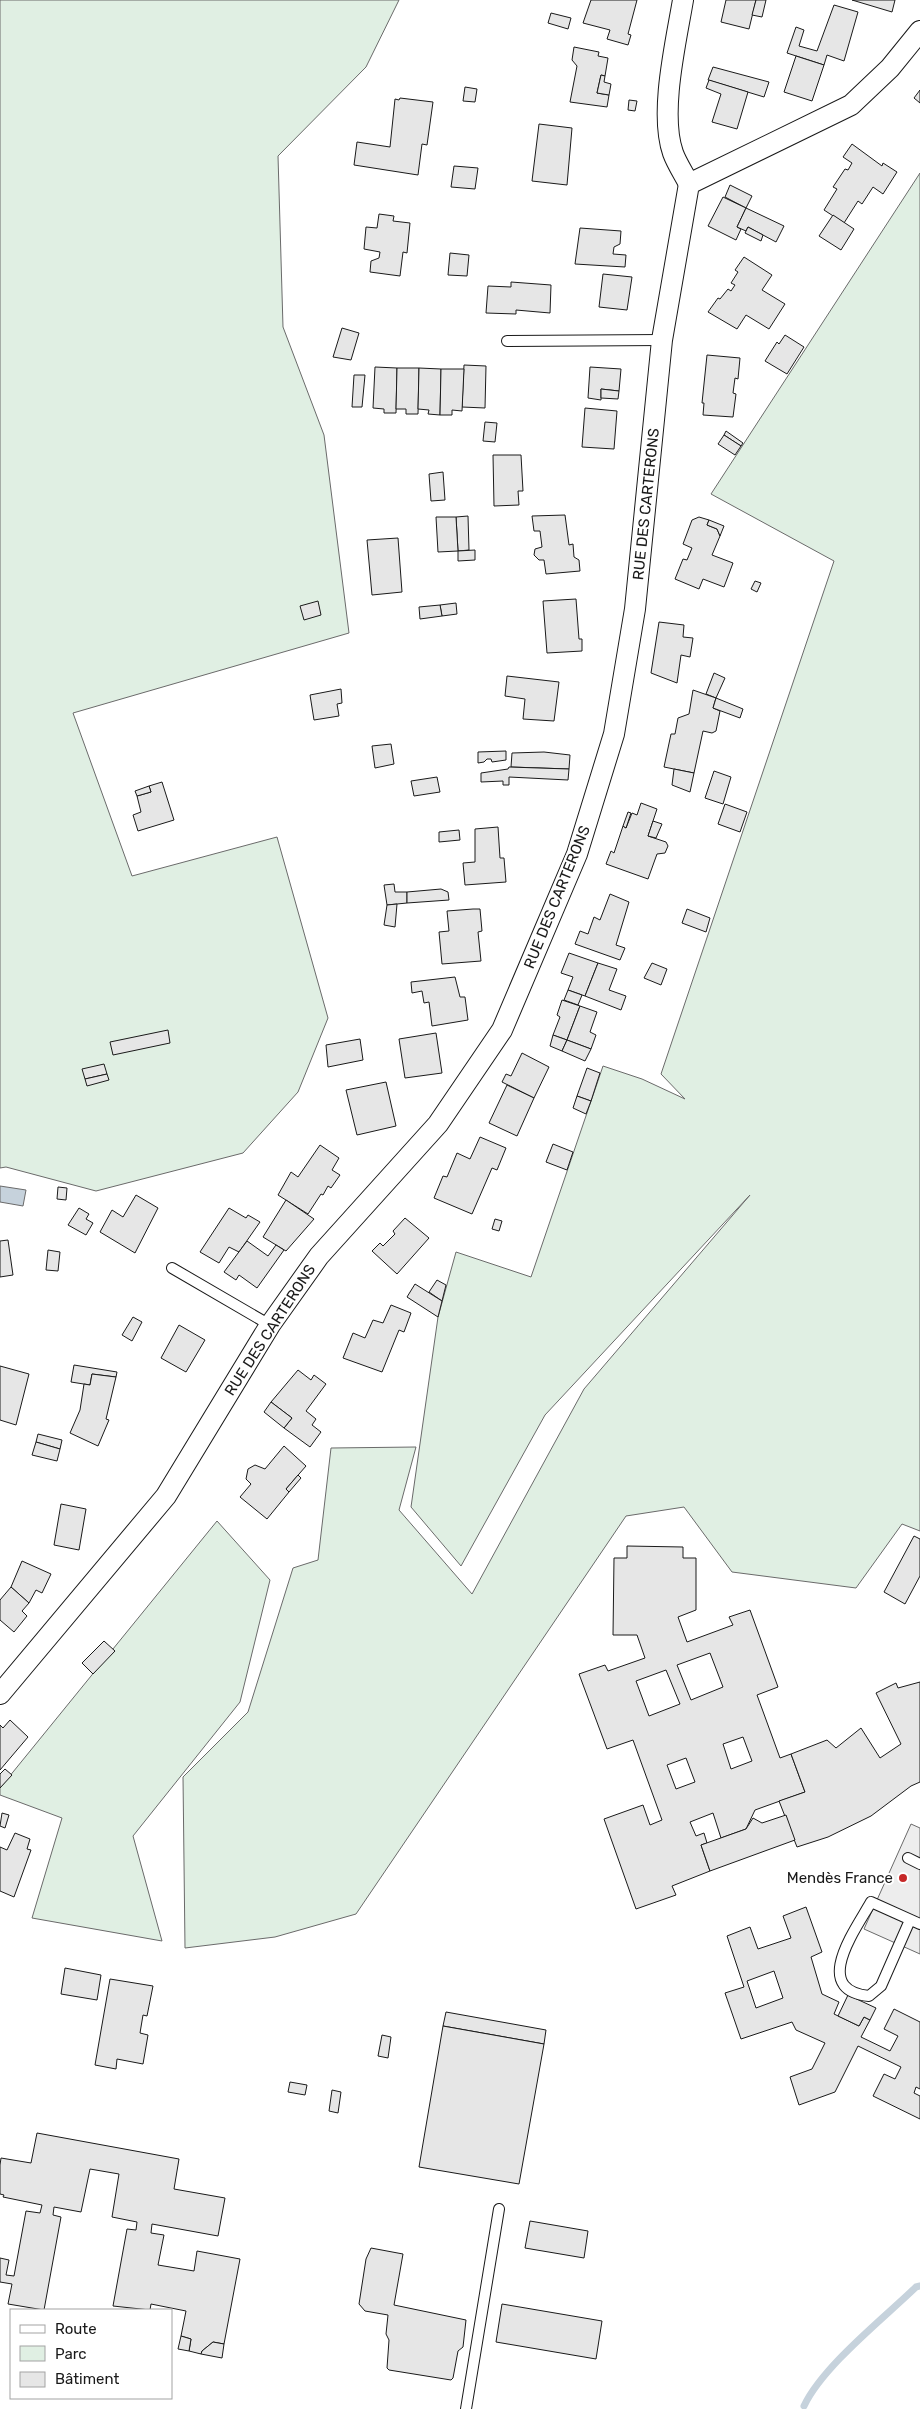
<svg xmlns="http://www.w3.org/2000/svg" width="920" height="2409" viewBox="0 0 920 2409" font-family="Rubik,sans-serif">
<rect width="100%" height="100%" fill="#fff"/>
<g fill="#e0efe3" stroke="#6a6a6a">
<path d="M0 0H399L366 67 278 156 283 327 324 435 349 633 73 713 132 876 277 837 328 1018 298 1092 243 1153 96 1191 6 1167 0 1168Z"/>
<path d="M920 173V1531L902 1524 856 1588 732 1572 684 1507 626 1516 356 1914 275 1937 185 1948 183 1777 248 1712 293 1568 318 1560 331 1448 416 1447 399 1510 472 1594 584 1389 750 1195 545 1415 461 1566 411 1507 438 1317 456 1252 531 1277 603 1066 642 1079 685 1099 661 1074 834 561 711 494Z"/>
<path d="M217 1521 270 1580 240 1702 133 1836 162 1941 32 1918 62 1818 0 1795V1788Z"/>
</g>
<path fill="#ededed" stroke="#6a6a6a" d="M911 1824 920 1828V1954L864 1929Z"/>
<path fill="#c6d2dc" stroke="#6a6a6a" d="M0 1186 26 1190 23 1206 0 1202Z"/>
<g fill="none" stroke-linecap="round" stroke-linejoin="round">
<path stroke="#c6d2dc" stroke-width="7" d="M804 2406C823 2366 883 2319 916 2287L920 2286"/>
</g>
<g fill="#e6e6e6" stroke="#1a1a1a" fill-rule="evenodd">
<path d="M591 0H637L628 34 631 35 628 45 607 39 610 30 583 23Z"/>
<path d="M726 0H756L749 29 721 22Z"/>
<path d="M756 0H766L762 17 752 15Z"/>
<path d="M852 0H895L892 12Z"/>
<path d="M834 5 858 12 844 61 827 55 824 65 787 53 796 27 804 30 799 46 817 51Z"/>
<path d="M551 13 571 18 568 29 548 23Z"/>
<path d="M574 47 599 52 598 56 608 58 605 76 601 75 597 93 609 95 607 107 570 102 577 66 572 60Z"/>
<path d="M796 56 824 65 812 101 784 92Z"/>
<path d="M713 67 769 82 764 97 708 80Z"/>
<path d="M601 75 605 76 604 82 611 84 609 95 597 93Z"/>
<path d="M709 80 748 92 737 129 712 122 721 94 706 88Z"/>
<path d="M465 87 477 89 475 102 463 101Z"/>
<path d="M920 90V103L914 98Z"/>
<path d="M400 98 433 102 427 145 422 144 418 175 354 165 357 142 390 147 395 99 399 100Z"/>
<path d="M629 100 637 101 635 111 628 110Z"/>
<path d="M539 124 572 128 567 185 532 181Z"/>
<path d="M852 144 882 166 883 163 897 172 883 194 873 187 862 204 858 201 844 223 824 210 837 189 833 187 845 169 848 170 852 163 843 157Z"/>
<path d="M454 166 478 168 475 189 451 187Z"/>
<path d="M730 185 752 196 746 208 725 197Z"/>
<path d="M723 197 746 208 737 227 741 229 736 240 708 226Z"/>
<path d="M746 208 784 226 776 242 748 227 746 231 737 227Z"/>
<path d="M379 214 394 216 393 221 410 223 407 253 403 252 400 276 370 272 371 261 379 258 380 252 364 249 366 227 377 228Z"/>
<path d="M833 215 854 229 841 250 819 236Z"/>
<path d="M748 227 763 235 761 241 745 233Z"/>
<path d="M580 228 621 231 620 244 614 247 613 254 626 255 625 267 575 264Z"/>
<path d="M450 253 469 255 467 276 448 275Z"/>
<path d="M744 257 772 275 762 290 785 304 769 329 746 315 737 329 708 312 718 298 720 299 728 289 731 291 735 285 731 283 738 272 735 270Z"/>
<path d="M603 274 632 277 627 310 599 307Z"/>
<path d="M511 282 551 285 550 313 516 310V314L486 313 488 286 511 287Z"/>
<path d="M342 328 359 333 351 360 333 357Z"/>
<path d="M785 335 804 347 787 374 765 361 777 342 779 344Z"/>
<path d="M707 355 740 358 738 379 735 378 733 393 736 394 733 417 703 415 704 403H702Z"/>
<path d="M464 365 486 366 485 408 462 407Z"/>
<path d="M375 367 397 368 396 413H384V409L373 408Z"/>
<path d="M590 367 621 369 619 391 601 389V400L588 398Z"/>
<path d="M397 368H419L418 414H406V409H396Z"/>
<path d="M419 368 441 369 440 415 428 414 429 410 418 409Z"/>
<path d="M441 369H464L462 411 452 410V415H440Z"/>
<path d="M354 375H365L362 407H352Z"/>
<path d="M601 389 619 391 618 399 601 398Z"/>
<path d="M585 408 617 411 614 449 582 447Z"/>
<path d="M485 422 497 423 495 442 483 441Z"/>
<path d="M726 431 743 443 741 446 724 435Z"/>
<path d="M724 435 741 446 735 455 718 444Z"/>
<path d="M493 455H521L523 491H518L519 505 494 506Z"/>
<path d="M443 472 445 500 431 501 429 474Z"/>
<path d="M565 515 569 545 573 544 574 557 579 560 580 571 546 574 544 560H539L534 555 535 549 542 547 540 531H534L532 516Z"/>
<path d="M468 516 469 550 458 551 456 517Z"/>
<path d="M436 517H456L458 551 438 552Z"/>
<path d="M699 517 709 520 707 525 717 529 720 536 712 555 733 563 724 587 703 579 699 589 675 579 683 559 687 560 692 548 683 544 692 520Z"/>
<path d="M709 520 724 526 720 536 717 529 707 525Z"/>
<path d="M398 538 402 592 372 595 367 540Z"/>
<path d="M475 550V560L458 561V551Z"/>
<path d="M755 581 761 583 757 592 751 589Z"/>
<path d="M576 599 579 639H582V651L547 653 543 601Z"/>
<path d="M318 601 321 615 304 620 300 606Z"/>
<path d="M456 603 457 614 442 616 440 605Z"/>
<path d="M440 605 442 616 420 619 419 607Z"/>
<path d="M659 622 684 625 683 637 693 638 690 657 681 655 677 683 651 673Z"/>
<path d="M714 673 725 678 716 698 706 694Z"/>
<path d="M507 676 559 682 554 721 523 719 525 699 505 696Z"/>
<path d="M341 689 342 703 337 704 339 716 314 720 310 695Z"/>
<path d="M693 690 716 698 713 708 720 711 716 731 712 733 703 731 694 773 664 767 671 734H675L678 718 689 714Z"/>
<path d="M716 698 743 709 740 718 713 708Z"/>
<path d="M391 744 394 764 375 768 372 746Z"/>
<path d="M506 751V760L492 762 491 759H487L484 762 478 763V752Z"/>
<path d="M544 752 570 755 569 769 511 767 512 753Z"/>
<path d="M509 767 569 769 568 780 509 777V785H503V781L481 782V773L508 769Z"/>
<path d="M674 769 694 773 690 792 672 785Z"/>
<path d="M714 771 731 777 723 804 705 798Z"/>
<path d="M437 777 440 792 414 796 411 781Z"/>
<path d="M162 782 174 820 138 831 133 815 141 812 137 796 151 792 149 786Z"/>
<path d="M149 786 151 792 137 796 135 791Z"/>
<path d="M641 803 657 809 648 836 666 842 668 846 665 853 657 854 648 879 606 864 611 851 614 853 623 826 626 828 632 813 637 815Z"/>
<path d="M725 804 747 812 740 832 718 824Z"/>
<path d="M628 812 631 813 626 828 623 826Z"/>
<path d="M653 821 662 824 656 838 648 836Z"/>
<path d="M498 827 500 858H504L506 882 465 885 463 863 475 862V829Z"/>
<path d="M459 830 460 840 439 842V832Z"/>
<path d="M394 884 395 892H407V903L387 905 384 885Z"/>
<path d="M441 889 448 892 449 900 407 903V892Z"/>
<path d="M610 894 629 902 616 945 625 948 620 960 575 944 580 931 588 934 594 917 600 920Z"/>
<path d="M397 904 395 927 384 925 387 905Z"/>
<path d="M473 909H480L482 931 478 932 481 961 442 964 439 932 449 931 447 911Z"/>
<path d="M687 909 710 918 706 932 682 923Z"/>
<path d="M569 953 598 963 585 996 568 990 573 977 561 973Z"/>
<path d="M598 963 617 969 609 990 626 996 621 1010 585 996Z"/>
<path d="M652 963 667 969 661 985 644 978Z"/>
<path d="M455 977 460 997H465L468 1020 432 1026 429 1002 424 1003 422 991 412 993 411 982Z"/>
<path d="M568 990 582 995 578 1005 564 1000Z"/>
<path d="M562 1000 580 1006 567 1040 553 1035 560 1017 557 1015Z"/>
<path d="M580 1006 597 1012 590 1032 596 1035 591 1049 567 1040Z"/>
<path d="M168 1030 170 1043 113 1055 110 1042Z"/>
<path d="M436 1033 442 1073 405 1078 399 1039Z"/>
<path d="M553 1035 567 1040 562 1051 550 1046Z"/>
<path d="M360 1039 363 1060 328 1067 326 1045Z"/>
<path d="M567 1040 591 1049 585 1061 562 1051Z"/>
<path d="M522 1053 549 1067 534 1098 502 1082 506 1074 511 1076Z"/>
<path d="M104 1064 107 1074 85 1079 82 1069Z"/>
<path d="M587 1068 600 1073 591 1101 577 1096Z"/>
<path d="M107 1074 109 1080 87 1086 85 1079Z"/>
<path d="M386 1082 396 1126 357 1135 346 1090Z"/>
<path d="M507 1085 534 1098 517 1136 489 1123Z"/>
<path d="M577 1096 591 1101 586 1114 573 1108Z"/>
<path d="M480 1137 506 1148 497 1170 492 1168 472 1214 434 1198 443 1176 447 1177 457 1153 470 1159Z"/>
<path d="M553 1144 573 1152 567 1170 546 1162Z"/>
<path d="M320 1145 339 1158 332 1170 340 1175 331 1188 328 1186 323 1195 321 1194 308 1214 278 1195 291 1172 298 1177Z"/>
<path d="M58 1187 67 1188 66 1200 57 1199Z"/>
<path d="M136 1195 158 1208 135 1253 100 1232 112 1210 123 1217Z"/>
<path d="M286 1200 314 1219 286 1251 263 1237Z"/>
<path d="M79 1208 89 1214 86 1219 93 1223 86 1235 68 1225Z"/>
<path d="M229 1208 246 1218 248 1215 260 1222 239 1252 229 1247 219 1263 200 1252Z"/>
<path d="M405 1218 429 1238 397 1274 372 1251 380 1243 383 1246 395 1234 393 1231Z"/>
<path d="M495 1219 502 1221 499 1231 492 1229Z"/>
<path d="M8 1240 13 1275 0 1277V1241Z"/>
<path d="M247 1241 268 1256 276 1245 284 1250 257 1288 239 1275 236 1280 224 1272Z"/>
<path d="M48 1250 60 1252 58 1271 46 1270Z"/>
<path d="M437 1280 446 1285 442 1301 429 1292Z"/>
<path d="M415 1284 442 1301 438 1317 407 1297Z"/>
<path d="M391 1305 411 1313 404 1332 399 1330 382 1372 343 1358 353 1333 365 1338 373 1320 383 1323Z"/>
<path d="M133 1317 142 1322 132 1341 122 1335Z"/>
<path d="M179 1325 205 1340 186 1372 161 1358Z"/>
<path d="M74 1365 117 1372 116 1377 92 1374 90 1385 71 1382Z"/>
<path d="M0 1366 29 1374 16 1425 0 1420Z"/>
<path d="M298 1370 311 1380 314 1375 326 1384 306 1411 316 1419 312 1425 321 1432 310 1447 284 1428 292 1418 271 1402Z"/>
<path d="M92 1374 116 1377 106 1419 109 1420 98 1446 70 1433 80 1410 84 1384 90 1385Z"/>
<path d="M271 1402 292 1418 284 1428 264 1412Z"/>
<path d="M38 1434 62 1440 60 1449 36 1442Z"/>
<path d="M36 1442 60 1449 57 1461 32 1455Z"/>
<path d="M284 1446 306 1466 286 1489 289 1492 267 1519 240 1497 251 1484 246 1479 248 1469 255 1465 265 1469Z"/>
<path d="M298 1475 301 1478 289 1492 286 1489Z"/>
<path d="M61 1504 86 1509 79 1550 54 1545Z"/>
<path d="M914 1536 920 1539V1576L905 1604 884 1592Z"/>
<path d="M627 1546 683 1547V1558H696V1610L678 1617 687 1642 733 1625 729 1617 750 1610 778 1687 757 1695 780 1758 791 1754 805 1792 755 1810 746 1829 721 1838 713 1813 690 1822 696 1836 704 1833 707 1843 701 1845 710 1871 672 1886 676 1895 636 1909 604 1819 643 1805 650 1825 662 1820 633 1740 607 1749 579 1674 605 1665 608 1671 645 1658 637 1635H613L614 1558H627ZM710 1653 723 1687 691 1700 677 1665ZM666 1670 680 1704 649 1716 636 1681ZM743 1737 752 1761 731 1769 723 1744ZM686 1758 695 1782 676 1789 667 1765Z"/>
<path d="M22 1561 51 1574 42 1593 36 1590 29 1603 11 1587Z"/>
<path d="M11 1587 29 1603 22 1611 27 1616 14 1632 0 1620V1600Z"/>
<path d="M104 1641 115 1651 93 1674 82 1663Z"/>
<path d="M920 1682V1782L911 1786 871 1816 828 1837 797 1847 779 1801 805 1792 791 1754 827 1740 836 1748 861 1728 880 1758 901 1744 876 1693 896 1683 898 1688Z"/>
<path d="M10 1720 28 1737 0 1770V1725L3 1728Z"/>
<path d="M5 1769 12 1775 0 1788V1774Z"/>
<path d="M2 1813 9 1815 5 1828 0 1826Z"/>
<path d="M786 1815 795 1840 710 1871 701 1845 746 1829 753 1818 762 1823Z"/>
<path d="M15 1833 30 1839 27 1849 31 1850 14 1897 0 1891V1847L7 1850Z"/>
<path d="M806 1907 822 1952 811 1957 822 1994 839 2002 834 2014 859 2026 864 2017 870 2020 861 2037 890 2051 898 2036 884 2029 894 2009 920 2022V2089L916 2087 914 2093 920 2096V2119L873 2096 884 2074 895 2079 901 2067 858 2046 835 2092 799 2105 790 2077 812 2069 825 2043 796 2030 792 2022 741 2039 725 1993 744 1987 727 1936 750 1927 758 1949 791 1938 783 1916ZM774 1971 783 1998 756 2008 747 1981Z"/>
<path d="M65 1968 101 1975 97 2000 61 1994Z"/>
<path d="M110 1979 153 1986 147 2016 143 2015 140 2033 148 2035 143 2064 117 2059 116 2069 95 2065Z"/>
<path d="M848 1995 876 2008 870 2020 864 2017 859 2026 838 2016Z"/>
<path d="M446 2012 546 2030 544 2044 443 2026Z"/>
<path d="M443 2026 544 2044 519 2184 419 2167Z"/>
<path d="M382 2035 391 2037 388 2058 378 2056Z"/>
<path d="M290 2082 307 2085 305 2095 288 2092Z"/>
<path d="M332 2090 341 2092 338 2113 329 2111Z"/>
<path d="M37 2133 179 2159 174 2189 225 2198 218 2236 152 2224 151 2233 164 2235 158 2265 194 2271 197 2251 240 2259 224 2344 213 2342 202 2351 201 2354 189 2351 191 2339 181 2336 186 2311 151 2304 150 2310 113 2306 127 2229 136 2230 137 2222 112 2217 119 2174 90 2169 81 2212 54 2207 53 2215 61 2217 44 2310 8 2304 12 2284 0 2282V2258L9 2260 6 2275 14 2276 26 2211 40 2213 42 2205 3 2197 4 2195 0 2194V2165L1 2158 31 2163Z"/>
<path d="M530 2221 588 2231 584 2258 525 2248Z"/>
<path d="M371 2248 403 2254 394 2305 466 2320 463 2347 458 2351 453 2378 451 2380 389 2370 387 2368 389 2340 386 2334 388 2315 365 2311 359 2304 366 2259Z"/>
<path d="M502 2304 602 2321 596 2359 496 2342Z"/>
<path d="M181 2336 191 2339 189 2351 178 2349Z"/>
<path d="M213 2342 224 2344 222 2358 201 2354 202 2351Z"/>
</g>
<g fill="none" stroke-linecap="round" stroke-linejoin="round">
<g stroke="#1a1a1a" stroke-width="12">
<g id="service">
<path d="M507 341 662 340"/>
<path d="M172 1268 270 1325"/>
<path d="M908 1858 920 1864"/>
<path d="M910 1920 881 1986 869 1996C810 1990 856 1929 871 1902L920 1924"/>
<path d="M466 2409 499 2209"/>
</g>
</g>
<g stroke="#1a1a1a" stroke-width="22">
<g id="minor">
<path d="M683 0C676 42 659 113 673 153 677 164 684 174 689 184"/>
<path d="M0 1694 166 1496 270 1325 319 1256 438 1124 502 1030 577 854 614 734 635 609 662 340 689 184 851 105 890 68 920 31"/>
</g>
</g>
<use href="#service" stroke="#fff" stroke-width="10"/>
<use href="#minor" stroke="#fff" stroke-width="20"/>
</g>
<circle fill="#c62828" stroke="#fff" stroke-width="2" cx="903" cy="1878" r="5"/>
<g text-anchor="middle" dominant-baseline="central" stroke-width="4" stroke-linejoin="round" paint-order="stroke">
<g font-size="15" fill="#1a1a1a" stroke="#fff">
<text transform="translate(646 504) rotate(-84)">RUE DES CARTERONS</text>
<text transform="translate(557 897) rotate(-68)">RUE DES CARTERONS</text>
<text transform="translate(270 1330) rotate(-57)">RUE DES CARTERONS</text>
</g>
<g font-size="15" fill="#1a1a1a" stroke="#fff" text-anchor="end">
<text x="893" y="1878">Mendès France</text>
</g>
</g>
<rect x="10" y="2309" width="162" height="90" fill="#ffffff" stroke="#a3a3a3"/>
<rect x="20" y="2325" width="25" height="8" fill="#ffffff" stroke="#a3a3a3"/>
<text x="55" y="2334" font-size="15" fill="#1a1a1a">Route</text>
<rect x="20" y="2346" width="25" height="15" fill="#e0efe3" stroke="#a3a3a3"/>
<text x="55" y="2359" font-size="15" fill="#1a1a1a">Parc</text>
<rect x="20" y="2372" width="25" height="15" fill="#e6e6e6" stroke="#a3a3a3"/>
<text x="55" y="2384" font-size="15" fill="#1a1a1a">Bâtiment</text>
</svg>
